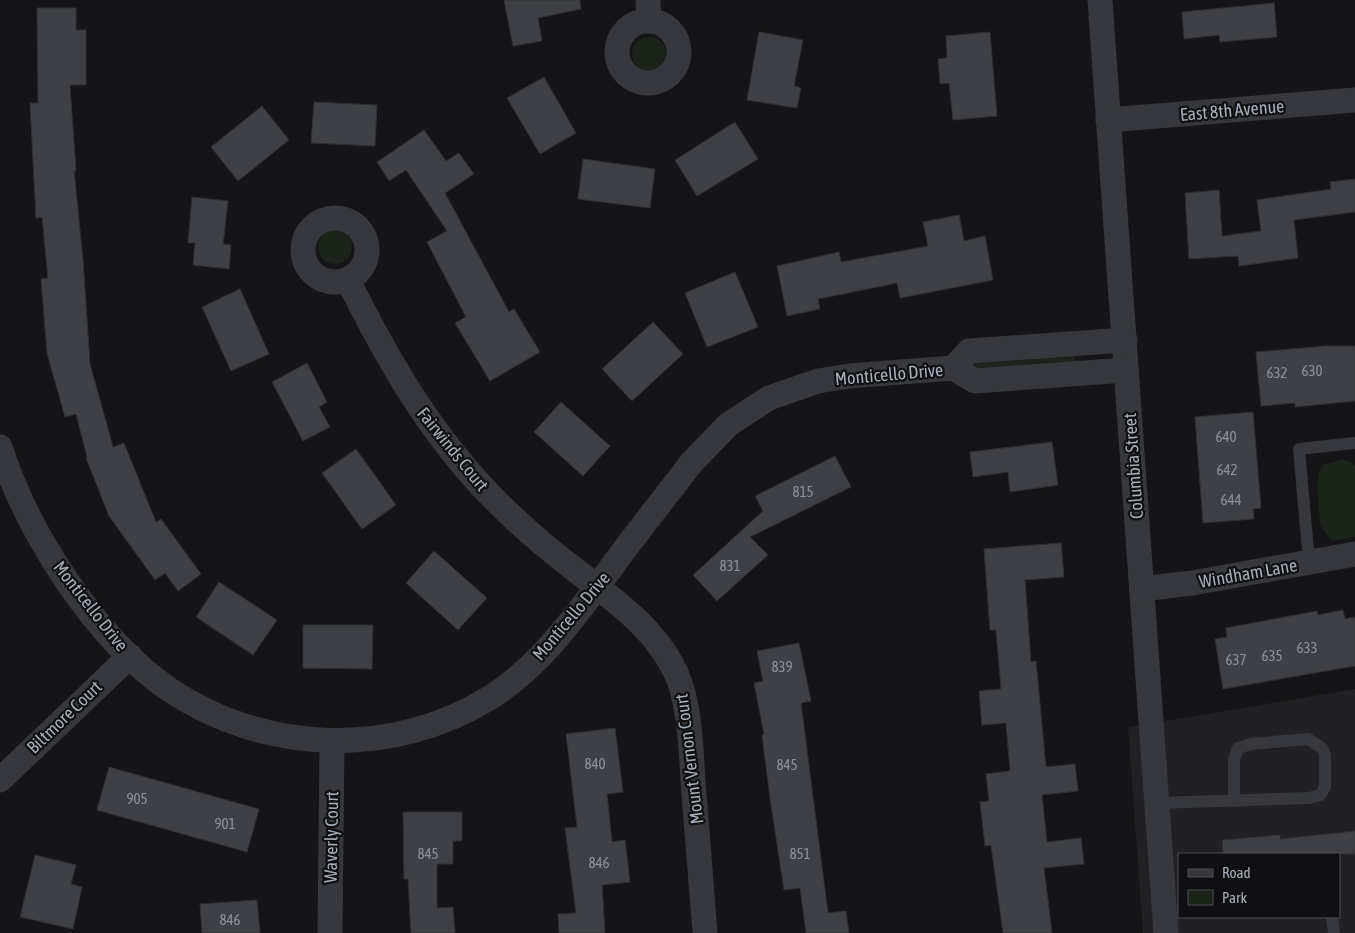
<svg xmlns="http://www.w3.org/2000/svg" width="1355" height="933" viewBox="0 0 1355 933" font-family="'Asap Condensed',sans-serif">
<rect width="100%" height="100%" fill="#151517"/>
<path fill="#212124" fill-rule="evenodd" d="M1355 689V933H1143L1128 727ZM1179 854H1339V917H1179Z"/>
<g fill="#1b231b">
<circle cx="649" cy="54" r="17"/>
<circle cx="335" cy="247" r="17"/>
<path d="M1073 352 1075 361 967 371 965 364Z"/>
<path d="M1343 459 1355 465V537L1332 541 1320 525 1317 483 1319 471 1323 465Z"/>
</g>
<g fill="#3f4045" stroke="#2f3034">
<path d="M504 0H580L581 9 538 18 542 41 513 46Z"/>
<path d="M1274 3 1277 37 1220 42 1219 35 1184 39 1182 12Z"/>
<path d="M37 8H76V30H86V85H70L76 171H74L83 259 90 364 113 447 124 443 156 522 161 519 201 574 178 591 165 573 155 580 109 516 86 458 87 457 76 414 65 417 47 353 41 279 48 278 42 217 36 218 30 103H38Z"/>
<path d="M759 32 803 40 794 86 801 88 797 108 747 100Z"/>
<path d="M990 32 997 116 953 120 949 83 940 84 938 59 947 58 946 36Z"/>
<path d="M544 77 576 133 540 154 507 98Z"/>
<path d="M314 102 377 105 375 146 311 143Z"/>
<path d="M262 106 289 140 238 181 211 147Z"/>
<path d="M735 122 758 159 697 196 675 160Z"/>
<path d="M424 130 446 161 459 153 474 174 445 193 509 312 514 309 540 352 490 381 455 323 466 317 427 242 447 231 406 170 389 181 377 162Z"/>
<path d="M583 159 655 169 650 208 578 199Z"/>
<path d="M1355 179V212L1294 220 1298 258 1239 266 1238 256 1189 259 1185 193 1219 190 1222 236 1261 231 1257 200 1331 189 1330 182Z"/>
<path d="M192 197 228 201 223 244 231 245 229 269 193 265 195 243H188Z"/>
<path d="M959 215 964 241 985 236 993 280 900 298 897 283 818 299 820 309 787 316 777 266 839 252 841 262 928 246 923 222Z"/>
<path d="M735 272 758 327 707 347 685 293Z"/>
<path d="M240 289 269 354 231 371 202 307Z"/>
<path d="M653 322 683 354 632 401 602 369Z"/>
<path d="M1327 346H1355V401L1295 407V403L1261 406 1256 352Z"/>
<path d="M307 363 327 402 319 407 330 427 303 441 272 382Z"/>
<path d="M561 402 610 446 583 476 534 432Z"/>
<path d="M1253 412 1261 508 1253 509 1254 519 1203 523 1195 417Z"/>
<path d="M1052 442 1058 485 1010 492 1008 472 973 477 970 452Z"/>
<path d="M356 449 396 505 362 529 322 473Z"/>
<path d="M835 456 851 487 750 537 768 555 717 601 693 575 763 511 755 496Z"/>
<path d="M1061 543 1064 577 1025 580 1031 662 1036 661 1046 767 1075 764 1078 791 1042 795 1047 842 1081 838 1084 864 1044 868 1052 933H1003L991 845 985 846 980 802 989 801 986 774 1010 771 1006 723 982 725 979 691 1001 689 996 630H990L984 549Z"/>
<path d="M434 551 487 598 458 630 406 583Z"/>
<path d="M219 582 277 620 253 655 196 617Z"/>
<path d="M1343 610 1345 619 1355 617V666L1223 689 1215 639 1227 637 1226 628 1317 611 1318 615Z"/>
<path d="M303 625H373L372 669 303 668Z"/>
<path d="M799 643 811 701 801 703 828 913 846 911 849 933H806L800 888 784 890 770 798 762 735 764 734 754 683 763 681 757 651Z"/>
<path d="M615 728 623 792 607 794 612 842 625 840 630 882 602 885 605 933H559L558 914 576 913 565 828 577 827 566 734Z"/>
<path d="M109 767 259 809 247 852 97 810Z"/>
<path d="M403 812H462V841H453V864H437V908L453 907 455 933H411L408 879H404Z"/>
<path d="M1355 831V854H1223L1222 840 1280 835V839Z"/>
<path d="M35 855 76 865 71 884 82 887 73 929 20 917Z"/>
<path d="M257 900 260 933H202L200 904Z"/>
</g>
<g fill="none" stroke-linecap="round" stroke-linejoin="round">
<g stroke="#36383d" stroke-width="12">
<path d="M1309 562 1299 449 1355 443"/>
<path d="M1156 803 1309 798 1320 795 1325 787V755L1322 748 1308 739 1251 744 1238 748 1234 760V799"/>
<path d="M1332 917 1334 933"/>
</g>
<g stroke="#36383d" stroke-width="25">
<path d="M648 0 649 21"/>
<path d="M1100 0 1166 933"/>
<circle cx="648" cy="52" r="31"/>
<path d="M1108 120 1355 100"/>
<circle cx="335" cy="250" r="32"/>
<path d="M348 280C388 361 432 437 496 501 519 524 543 545 569 565 611 598 659 629 679 680 690 711 691 748 693 781 697 831 701 882 705 933"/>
<path d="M953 368 969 351 1125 340"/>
<path d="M0 447C27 532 96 640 170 690 265 754 394 758 491 697 543 664 580 610 616 561 641 527 667 495 692 462L729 424 752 409 769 398 818 381 849 376 953 368 975 381 1126 370"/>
<path d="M1142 589 1192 583 1355 554"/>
<path d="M0 780 130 656"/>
<path d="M330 933 332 741"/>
</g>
</g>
<g text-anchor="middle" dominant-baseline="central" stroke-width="4.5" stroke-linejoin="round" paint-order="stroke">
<g font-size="15" fill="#8c929c">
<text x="1312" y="370">630</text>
<text x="1277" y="372">632</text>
<text x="1226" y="436">640</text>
<text x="1227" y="469">642</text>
<text x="803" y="491">815</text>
<text x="1231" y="499">644</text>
<text x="730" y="565">831</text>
<text x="1307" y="647">633</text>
<text x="1272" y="655">635</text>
<text x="1236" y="659">637</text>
<text x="782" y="666">839</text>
<text x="595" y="763">840</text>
<text x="787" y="764">845</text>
<text x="137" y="798">905</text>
<text x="225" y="823">901</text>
<text x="428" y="853">845</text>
<text x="800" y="853">851</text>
<text x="599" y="862">846</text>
<text x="230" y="919">846</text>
</g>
<g font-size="18" fill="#a6aeb9" stroke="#101012">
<text transform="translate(1232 110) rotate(-5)">East 8th Avenue</text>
<text transform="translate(889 374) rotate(-5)">Monticello Drive</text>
<text transform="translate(453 449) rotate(51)">Fairwinds Court</text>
<text transform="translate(1133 466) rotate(-94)">Columbia Street</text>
<text transform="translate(1248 573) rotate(-10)">Windham Lane</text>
<text transform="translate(91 606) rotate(52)">Monticello Drive</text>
<text transform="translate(571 616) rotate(-50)">Monticello Drive</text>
<text transform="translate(64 717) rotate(-44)">Biltmore Court</text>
<text transform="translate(689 759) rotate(-97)">Mount Vernon Court</text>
<text transform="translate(331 837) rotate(-89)">Waverly Court</text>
</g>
</g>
<rect x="1178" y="853" width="162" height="65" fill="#101012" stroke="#4c4f55"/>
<rect x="1188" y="869" width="25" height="8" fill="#36383d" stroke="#4c4f55"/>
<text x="1222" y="878" font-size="15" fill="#a6aeb9">Road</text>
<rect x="1188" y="890" width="25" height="15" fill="#1b231b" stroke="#4c4f55"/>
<text x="1222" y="903" font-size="15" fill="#a6aeb9">Park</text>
</svg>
